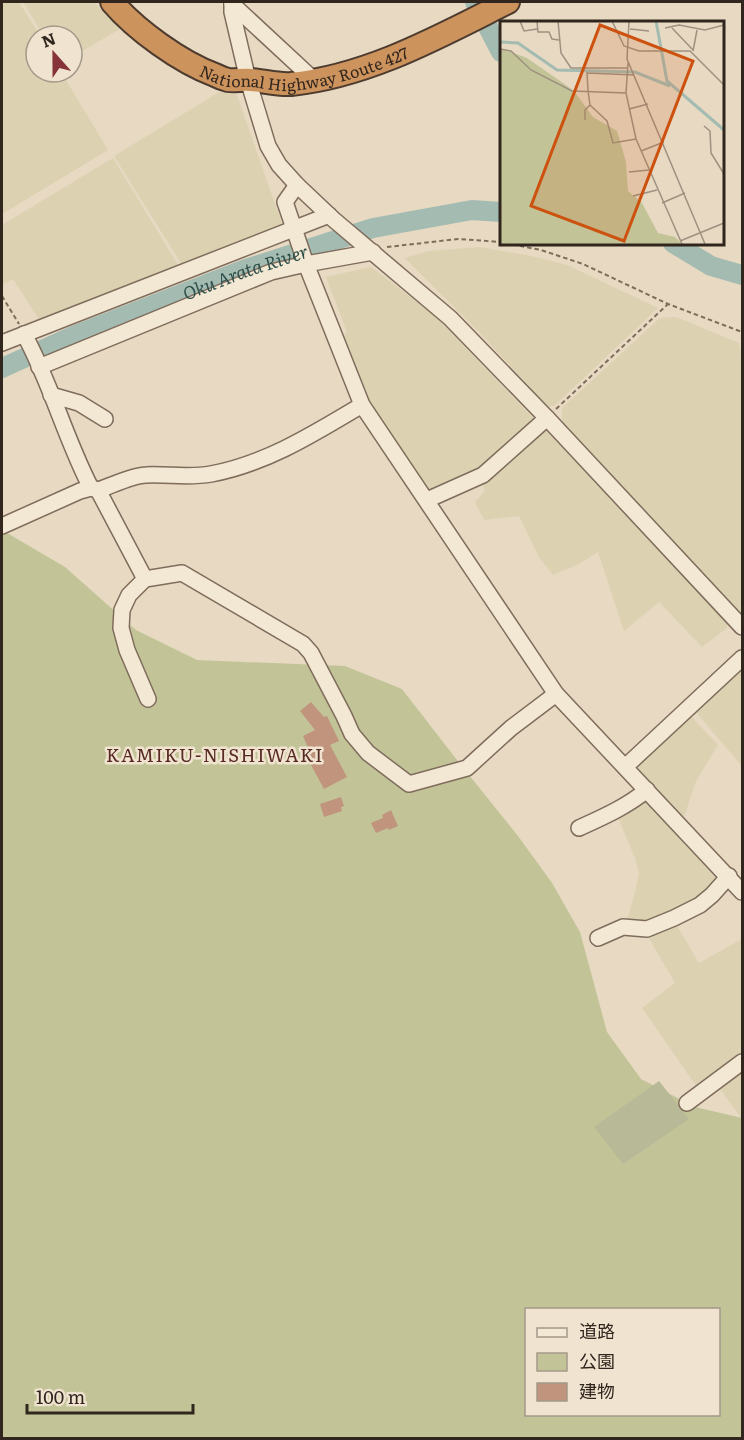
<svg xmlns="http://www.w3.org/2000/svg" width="744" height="1440" viewBox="0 0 744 1440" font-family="Literata,'Noto Sans JP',serif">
<rect width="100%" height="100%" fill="#e7d9c2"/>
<g fill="#dcd2b1">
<path d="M2 2H19L40 36H36V72H61L108 150 2 214Z"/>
<path d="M23 2H94L120 29 72 57V36H44Z"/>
<path d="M221 91 237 95 282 224 182 265 114 156Z"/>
<path d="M113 158 178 265 40 321 13 279 2 285V225Z"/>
<path d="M479 247 527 255 567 265 658 308 554 406H547L479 332 405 258 429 251Z"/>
<path d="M371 267 433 314 534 419 530 428 485 470 428 490 383 423 356 376 341 339 347 332 326 277Z"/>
<path d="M676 317 739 343 742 363V615L562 423V408L660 318Z"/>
<path d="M544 431H547L727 621V628L702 647 659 602 624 631 598 552 579 564 553 575 539 557 519 516 484 520 475 502 485 491 482 483Z"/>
<path d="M742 666V766L694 710Z"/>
<path d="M688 713 718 745 696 781 683 820 632 765Z"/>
<path d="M645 796 714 871 716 879V883L712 891 643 927 626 924 634 896 639 874 635 858 617 815Z"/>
<path d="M674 921 699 963 742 939V1057L699 1090 642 1008 675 983 646 933Z"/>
<path d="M742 1069V1119L718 1086Z"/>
</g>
<path fill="#c2c498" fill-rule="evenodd" d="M2 530 65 567 136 630 197 660 345 666 402 689 457 760 518 836 552 883 580 932 607 1032 641 1079 695 1107 742 1118V1438H2ZM526 1310H718V1414H526Z"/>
<path fill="#b8b996" d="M659 1081 689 1119 623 1164 594 1127Z"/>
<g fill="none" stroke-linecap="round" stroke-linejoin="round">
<g stroke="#a4bbb2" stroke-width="20">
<path d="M475 2 501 52"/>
<path d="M673 243 711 266 742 275"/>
<path id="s1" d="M2 368 73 336 243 270 373 228 472 210 501 212"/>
</g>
</g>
<g fill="#c1947d">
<path d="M311 702 324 717 327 716 339 741 330 745 347 777 324 789 305 754 310 752 303 736 315 730 300 711Z"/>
<path d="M341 797 344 806 341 807 342 811 324 817 320 804Z"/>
<path d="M391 810 398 826 389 830 388 828 376 833 371 823 383 818 382 815Z"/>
</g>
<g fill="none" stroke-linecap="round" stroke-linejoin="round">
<g stroke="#7f6c5c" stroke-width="18">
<g id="minor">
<path d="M232 2V12L248 80 268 146 279 165 297 185 333 219 450 318 547 418 742 627"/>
<path d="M232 4 314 80"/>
<path d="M297 185 285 202 306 264 362 405 556 694 742 892"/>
<path d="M24 334C51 383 65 438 91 488"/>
<path d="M2 343 329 215"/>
<path d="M39 367 271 272 306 264 373 252"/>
<path d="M51 395 79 403 105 419"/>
<path d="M98 490 145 579"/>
<path d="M427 500 483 475 547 418"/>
<path d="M2 526 80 491 91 488 98 490C111 486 133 475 146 475 168 474 189 478 211 474 266 464 315 433 362 405"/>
<path d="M148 699 127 650 121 628 122 610 129 595 145 579 182 573 303 644 311 653 344 716 352 734 368 753 409 784 467 768 511 728 556 694"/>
<path d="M625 767 742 658"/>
<path d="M579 828C603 817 626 807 647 790"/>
<path d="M598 938 623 927 647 929 674 918 700 905 712 895 729 876"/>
<path d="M687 1103 742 1062"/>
</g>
</g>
<g stroke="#4d3b2f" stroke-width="26">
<g id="highway">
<path id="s2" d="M112 2C136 30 180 62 215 75 219 77 224 79 228 80 235 81 243 79 251 80 264 81 278 85 291 84 369 76 440 36 508 2"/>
</g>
</g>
<g stroke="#7f6c5c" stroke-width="2" stroke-dasharray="4.5 3" stroke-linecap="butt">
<path d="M505 243 541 250 583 264 668 304 742 332"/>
<path d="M387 247 458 239 501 242"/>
<path d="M2 296 19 324"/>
<path d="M556 409 668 304"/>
</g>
<use href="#minor" stroke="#f3e8d4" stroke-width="15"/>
<use href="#highway" stroke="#cd935d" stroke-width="22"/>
</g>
<g text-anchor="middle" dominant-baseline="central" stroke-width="5" stroke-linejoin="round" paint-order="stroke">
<g font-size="16" fill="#31261e" stroke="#f0e4d1">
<text stroke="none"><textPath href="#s2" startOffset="219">National Highway Route 427</textPath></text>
</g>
<g font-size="18" font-style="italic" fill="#2f4f4a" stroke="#f0e4d1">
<text stroke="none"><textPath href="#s1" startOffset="262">Oku Arata River</textPath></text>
</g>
<g font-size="18" letter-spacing="1.5" fill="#582a23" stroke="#f0e4d1">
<text x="215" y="754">KAMIKU-NISHIWAKI</text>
</g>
</g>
<g transform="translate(500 21)">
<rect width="224" height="224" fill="#e7d9c2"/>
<path d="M0 27 27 37 63 62 74 70 93 96 117 110 126 141 128 170 142 182 158 212 175 216 182 223H0Z" fill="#c2c498"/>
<path fill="none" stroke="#a4bbb2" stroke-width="3" d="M156 0 167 60 224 109M0 21 18 22 57 49 135 51 170 65"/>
<path fill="none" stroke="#9e9180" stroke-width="1.5" d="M20 0 24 10 37 8M37 0 38 11H49L52 18 59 19M58 0 61 32 71 47H127M112 0 124 25 139 30H190L224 64M129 0 127 38 205 223M165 7 179 4 205 9 224 4M172 7 193 29M130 8 149 10M0 28 11 30 31 49 72 70 126 72M193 30 197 9M128 42 126 72 136 118 182 223M87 51 88 70M87 52 134 54M90 84 107 100 113 122 136 118M129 88 148 83M85 99V89L90 84 88 70M204 105 210 110 211 132 224 153M141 130 164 121M129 151 149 149M133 175 157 169M162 182 185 172M180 220 224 202"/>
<path fill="#cd510f" fill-opacity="0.15" stroke="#cd510f" stroke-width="3" d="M100 4 193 40 124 220 31 185Z"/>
<rect width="224" height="224" fill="none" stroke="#31261e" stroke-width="3"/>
</g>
<rect width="744" height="1440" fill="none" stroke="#31261e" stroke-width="6"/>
<rect x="525" y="1308" width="195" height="108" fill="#f0e4d1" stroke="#a49889" stroke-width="1.5"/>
<rect x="537" y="1328" width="30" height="9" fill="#f3e8d4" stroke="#a49889" stroke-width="1.5"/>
<text x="579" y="1338" font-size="18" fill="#31261e">道路</text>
<rect x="537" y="1353" width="30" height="18" fill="#c2c498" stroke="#a49889" stroke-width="1.5"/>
<text x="579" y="1368" font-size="18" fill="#31261e">公園</text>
<rect x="537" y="1383" width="30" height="18" fill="#c1947d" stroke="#a49889" stroke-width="1.5"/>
<text x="579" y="1398" font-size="18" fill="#31261e">建物</text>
<g transform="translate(54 54) rotate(339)"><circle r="28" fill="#f0e4d1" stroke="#a49889" stroke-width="1.5"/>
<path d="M0-4.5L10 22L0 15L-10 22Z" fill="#86333a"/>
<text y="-9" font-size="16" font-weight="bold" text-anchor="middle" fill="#31261e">N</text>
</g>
<path d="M27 1404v9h166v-9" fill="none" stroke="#31261e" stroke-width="3"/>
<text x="36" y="1404" font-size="18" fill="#31261e" stroke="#f0e4d1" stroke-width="4.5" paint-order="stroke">100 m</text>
</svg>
